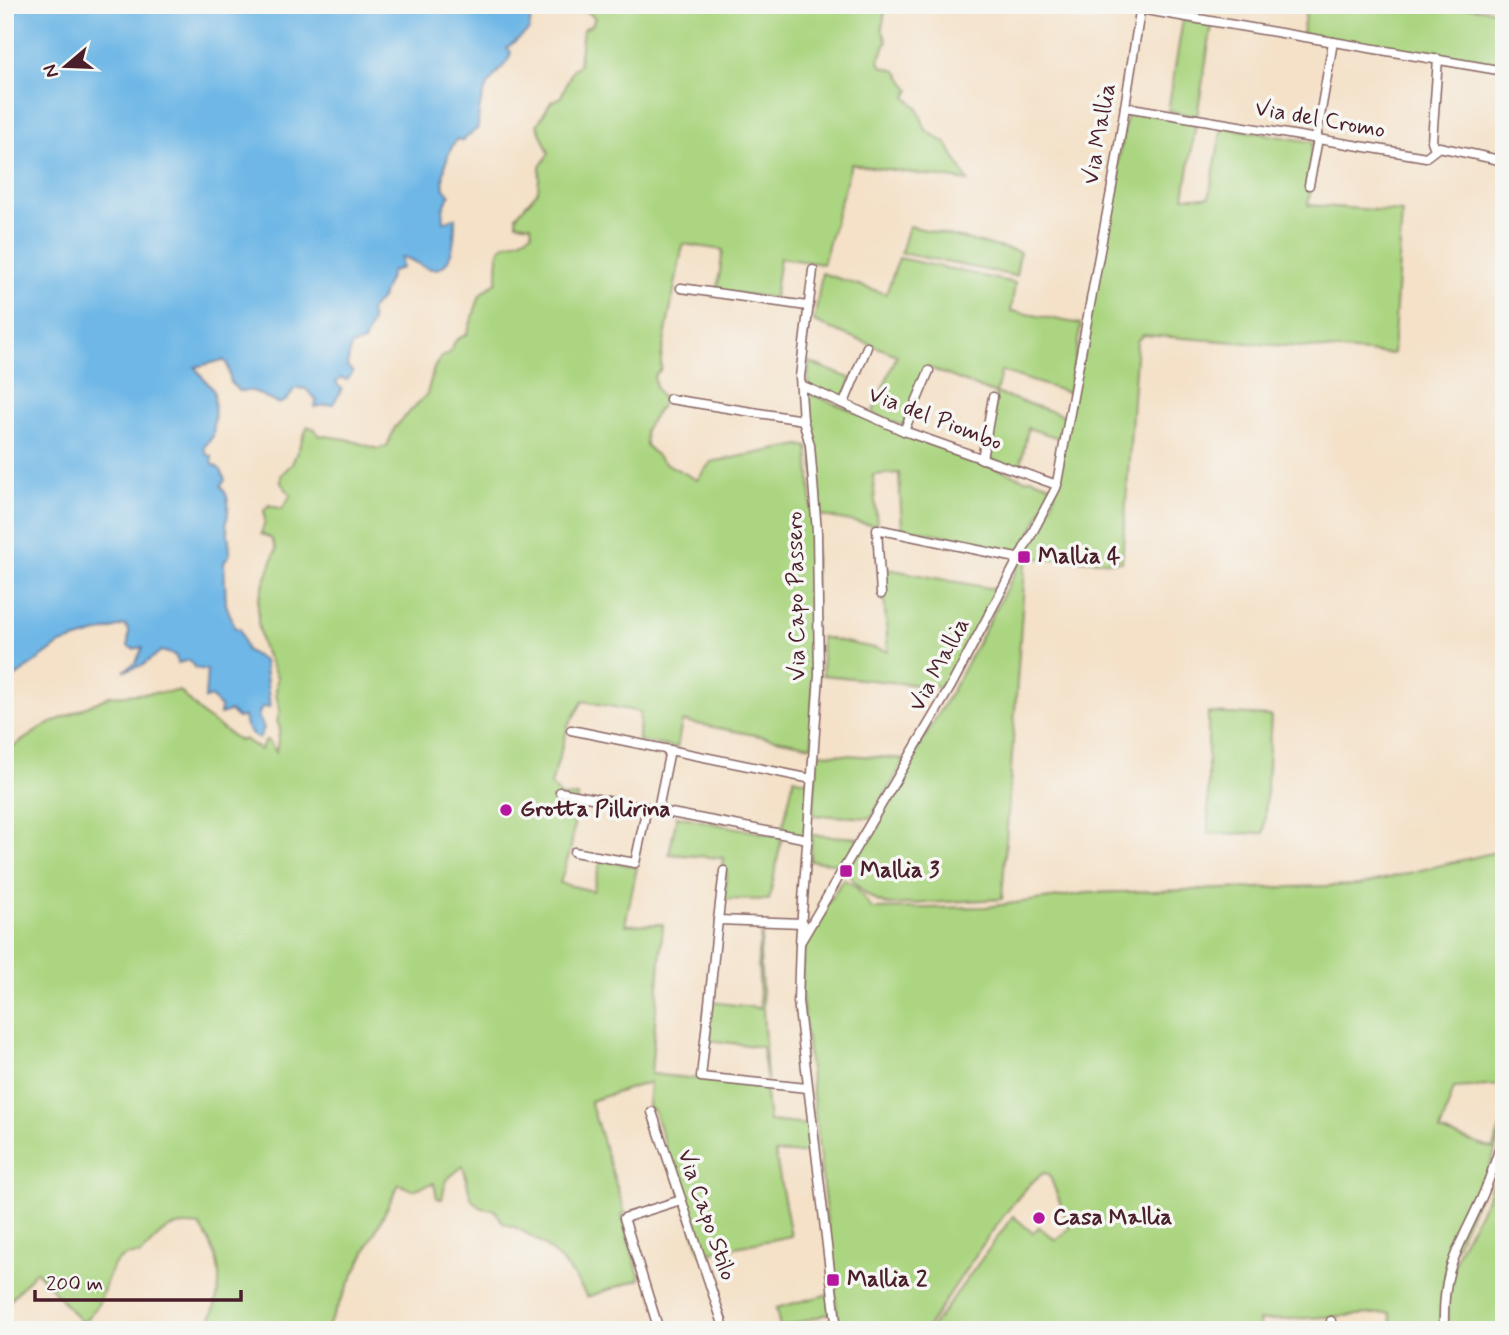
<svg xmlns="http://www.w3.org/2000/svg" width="1509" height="1335" viewBox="0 0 1509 1335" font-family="Mynerve,sans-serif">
<rect width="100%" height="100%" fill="#f6f6f2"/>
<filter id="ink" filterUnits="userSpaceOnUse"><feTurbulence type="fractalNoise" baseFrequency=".0143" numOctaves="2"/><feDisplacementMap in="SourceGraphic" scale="14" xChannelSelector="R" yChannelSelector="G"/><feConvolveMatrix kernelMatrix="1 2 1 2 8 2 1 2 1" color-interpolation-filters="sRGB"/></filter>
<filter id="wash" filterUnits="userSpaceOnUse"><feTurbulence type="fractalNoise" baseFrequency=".00686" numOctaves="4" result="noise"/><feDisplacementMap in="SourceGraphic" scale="28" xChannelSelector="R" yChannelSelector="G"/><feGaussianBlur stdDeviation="1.57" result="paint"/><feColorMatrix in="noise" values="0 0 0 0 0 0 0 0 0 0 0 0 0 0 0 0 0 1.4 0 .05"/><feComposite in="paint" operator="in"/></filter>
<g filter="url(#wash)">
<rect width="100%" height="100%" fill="#f4e1c8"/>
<g fill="#abd580" stroke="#7a7a56" stroke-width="2">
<path d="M579 5H886L882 29 887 41 879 60 881 66 897 71 910 90 906 97 917 107 926 130 947 144 968 181 851 164 823 264 780 258 774 298 717 291 723 250 683 244 661 358V369L654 376 656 388 664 401 645 430 646 445 663 462 697 480 711 462 800 445 808 447 815 562 812 746 682 721 677 748 639 741 640 712 583 701 568 726 551 785 561 797 578 796 571 848 560 883 593 891 601 860 637 867 625 925 663 924 651 1074 765 1086 769 1121 808 1125 812 1153H775L791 1236 701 1254 654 1111 648 1107 650 1082 590 1101 625 1213 622 1215 640 1279 587 1297C569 1264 539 1234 503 1223L495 1210C465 1209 471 1190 463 1166L446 1180 442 1199 437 1198 434 1183 412 1190 399 1184 326 1330H206C224 1289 225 1263 200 1226 166 1221 162 1233 140 1255 105 1251 109 1288 97 1306 93 1312 87 1318 82 1323L36 1271 5 1306V752L43 727 110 696 180 691 204 716 240 741 244 739 260 750 266 740 269 741 276 752 280 728 277 722 280 710 276 694 277 677 262 645 258 622V601L276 549 271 538 261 534 265 522 264 510 269 505 282 509 291 495 281 483V475L292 464 308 426 315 429 318 435 346 439 378 449 387 446 395 427 427 394 434 368 441 357 449 354 456 340 467 334 480 295 497 281C497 230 503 253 532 233L531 225 517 223 516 216 538 191 540 167 549 153 537 125 551 102 561 97 573 69 579 65 583 29 592 25 595 18Z"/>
<path d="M1307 5H1404L1439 11 1440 5 1504 11V68L1302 34Z"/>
<path d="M1183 19 1212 25 1197 116 1168 111Z"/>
<path d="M1128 110 1196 123 1184 197H1209L1222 127 1313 142 1307 187 1311 189 1308 205 1402 212 1393 354 1143 335 1137 341 1122 562 1036 558 1029 560 1025 567 1002 899 890 905C874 903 851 885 848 868L954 687 1053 501Z"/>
<path d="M909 226 1020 252 1016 276 901 253Z"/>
<path d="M899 258 1015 283 1011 311 1081 324 1069 393 1001 371 996 393 1066 416 1062 439 1028 428 1020 469 987 458 996 394 927 367 903 426 872 414 897 355 814 322 822 273 886 294Z"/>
<path d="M809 362 852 379 843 400 808 386Z"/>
<path d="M808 393 1026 480 1031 478 1053 486 1020 556 960 544 961 538 902 528 899 473 873 475 877 526 818 515Z"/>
<path d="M882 568 1000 590 946 688 823 675 821 637 888 651Z"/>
<path d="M1208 713 1271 716 1264 833 1208 834Z"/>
<path d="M817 753 906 759 871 818 813 815Z"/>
<path d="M794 778 809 782 805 831 801 835 782 831Z"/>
<path d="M677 816 782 837 769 900 724 899 727 873 722 865 723 858 669 854Z"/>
<path d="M812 835 859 838 844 864 810 861Z"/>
<path d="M1504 850V1085L1454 1088 1440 1131 1493 1149 1504 1117V1124C1496 1148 1489 1173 1479 1196 1454 1250 1439 1268 1441 1330H1392L1390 1313 1259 1321 1261 1330H930L1013 1216 1033 1233 1039 1227 1056 1240 1070 1228 1049 1174 1044 1173C1017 1186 947 1299 926 1330H839L801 989 804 943 843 879 855 886 872 909 986 907 1087 893 1359 885Z"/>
<path d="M763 925 760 954 767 1081 762 1047 707 1040 712 1002 760 1008 758 954Z"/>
<path d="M1504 1149V1330H1447L1449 1284 1459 1249 1488 1196Z"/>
<path d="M829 1294 831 1313 780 1328 776 1308Z"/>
</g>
<path fill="#6eb7e6" stroke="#5c6b88" stroke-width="2" d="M5 5H522L529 15 535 5 537 8 531 17 529 30 507 48 511 52C509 61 505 64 499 71 482 88 478 107 478 128L462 141 457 139C448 150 441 173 444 189L450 194 443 209 444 222 455 218C455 236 454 276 427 268 417 265 411 258 401 257L402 268 392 271 382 297 370 311 372 321 364 342 351 346 347 366 353 372 347 380 341 378 336 383 342 389 333 404 314 407 317 401 306 389 295 388 287 400 279 404 253 391H239L231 383 227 363 223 360 195 367C200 375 208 383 213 390 216 396 214 427 213 436L204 447 207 455 212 456V463L221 470 225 480 221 486C229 495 230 510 226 523 228 534 230 543 230 554L224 562 226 604 235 628 240 629 246 650 264 661 270 707H262L258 716 264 728 259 739C249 733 245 728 244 716L238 718 230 711 220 714 221 708 211 697 205 699 207 670 195 668 189 660 178 663 175 655 161 651 143 665 124 671 136 662 143 647 133 649 128 646 129 631 125 625 60 644 5 684Z"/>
</g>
<g filter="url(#ink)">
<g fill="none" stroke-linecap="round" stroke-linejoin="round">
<g stroke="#866362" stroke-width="11">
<g id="minor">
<path d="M1140 9 1504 71"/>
<path d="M1125 107 1426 157 1439 147 1504 161"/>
<path d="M1316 139 1333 42"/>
<path d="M1435 149 1432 141 1438 59"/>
<path d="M1309 185 1318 139"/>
<path d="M681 288 807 306"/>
<path d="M801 385 904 431 1057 485"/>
<path d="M670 399 803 420"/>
<path d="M844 403 867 347"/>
<path d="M904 431 929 371"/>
<path d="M982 459 993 397"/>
<path d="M881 594 877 529 1021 559"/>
<path d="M571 730 812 779"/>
<path d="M560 792 808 839"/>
<path d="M658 809 670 750"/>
<path d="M574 852 635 863 647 807"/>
<path d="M718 920 724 871"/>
<path d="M803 923 718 920 701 1077 807 1088"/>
<path d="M800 943 819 675 817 532 810 445 803 420 800 377 813 270"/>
<path d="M652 1112 725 1330"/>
<path d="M1331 1321 1332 1330"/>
<path d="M658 1327 624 1218 681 1200"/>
<path d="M837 1330 798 1001 800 943 951 686 1056 488 1115 170 1141 5"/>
<path d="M1444 1330C1442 1266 1458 1251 1482 1197 1491 1177 1497 1155 1504 1135"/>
</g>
</g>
<use href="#minor" stroke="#fff" stroke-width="8"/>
</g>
</g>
<g fill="#b5179e" stroke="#f6f6f2" stroke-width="2.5">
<rect x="1017" y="550" width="14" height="14" rx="3.5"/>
<circle cx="506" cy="810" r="7"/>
<rect x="839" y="864" width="14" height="14" rx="3.5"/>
<circle cx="1039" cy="1218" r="7"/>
<rect x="826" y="1273" width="14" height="14" rx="3.5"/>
</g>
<g text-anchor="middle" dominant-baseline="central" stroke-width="7" stroke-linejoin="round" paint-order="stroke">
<g font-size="23" fill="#4a1f2b" stroke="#f6f6f2">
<text transform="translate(1320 120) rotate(10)">Via del Cromo</text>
<text transform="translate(1100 134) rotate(-80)">Via Mallia</text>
<text transform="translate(935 419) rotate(21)">Via del Piombo</text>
<text transform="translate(797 596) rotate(-91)">Via Capo Passero</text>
<text transform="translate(940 665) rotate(-62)">Via Mallia</text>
<text transform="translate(706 1215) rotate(71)">Via Capo Stilo</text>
</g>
<g font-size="23" font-weight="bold" fill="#4a1f2b" stroke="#f6f6f2" text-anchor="start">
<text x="1038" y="557">Mallia 4</text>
<text x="520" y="810">Grotta Pillirina</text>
<text x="860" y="871">Mallia 3</text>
<text x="1053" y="1218">Casa Mallia</text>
<text x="847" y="1280">Mallia 2</text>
</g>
</g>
<rect width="1509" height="1335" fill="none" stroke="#f6f6f2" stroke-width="28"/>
<g transform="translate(66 66) rotate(251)" stroke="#f6f6f2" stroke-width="5" paint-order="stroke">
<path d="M0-5L12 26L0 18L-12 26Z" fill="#4a1f2b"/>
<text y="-10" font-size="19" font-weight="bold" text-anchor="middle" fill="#4a1f2b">N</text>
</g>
<path d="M35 1290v10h206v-10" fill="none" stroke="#4a1f2b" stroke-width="3.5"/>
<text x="46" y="1290" font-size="21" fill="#4a1f2b" stroke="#f6f6f2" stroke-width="5" paint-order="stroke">200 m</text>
</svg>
